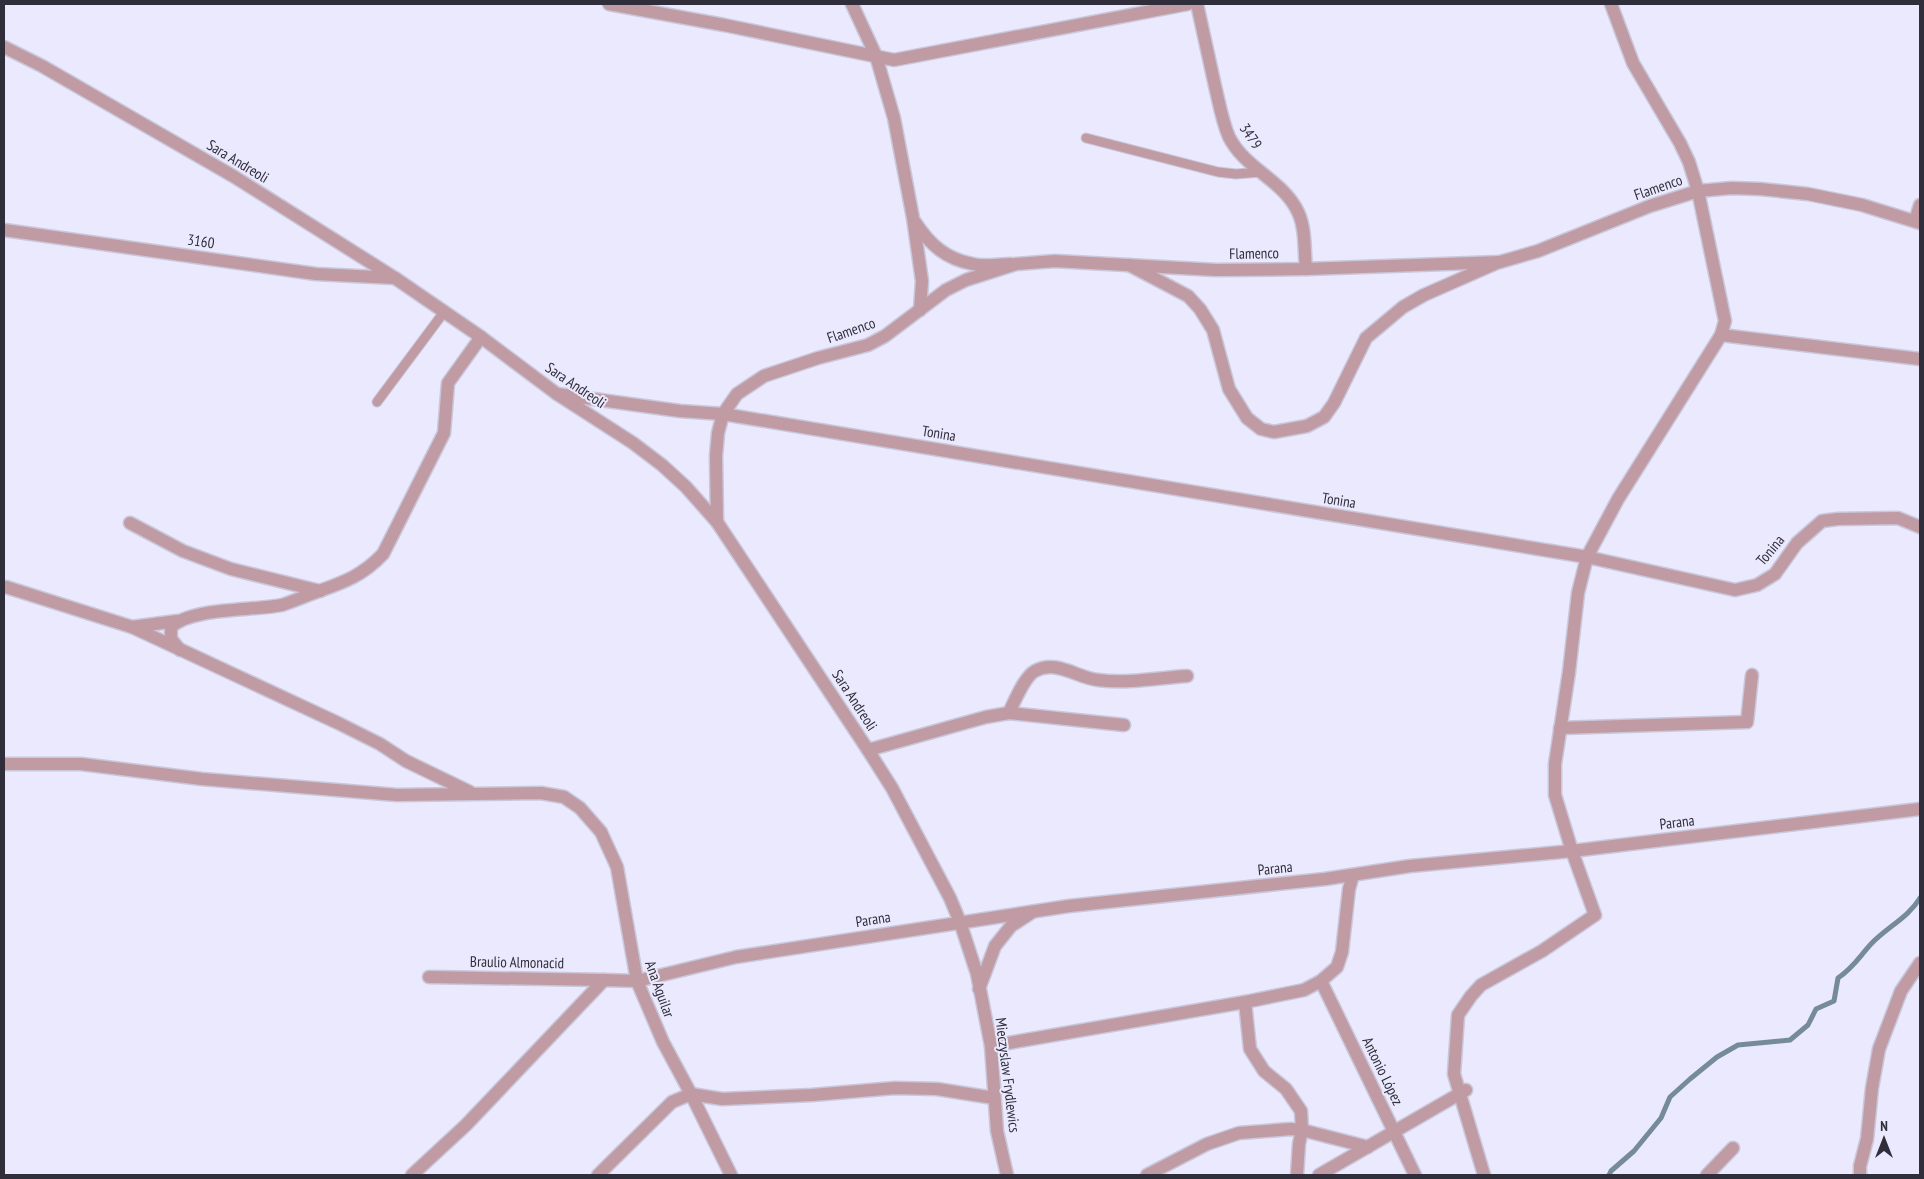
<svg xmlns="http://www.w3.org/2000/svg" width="1924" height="1179" viewBox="0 0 1924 1179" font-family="'PT Sans Narrow',sans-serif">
<rect width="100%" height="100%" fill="#ebe9fd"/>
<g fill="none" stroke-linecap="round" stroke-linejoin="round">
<path stroke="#758b9a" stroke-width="5" d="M1609 1175 1611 1171 1634 1151 1661 1118 1670 1097 1690 1079 1717 1057 1738 1045 1790 1040 1808 1025 1816 1009 1834 1001 1838 978C1854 967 1859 957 1871 944 1887 927 1908 918 1920 898"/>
<g stroke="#c9c7da" stroke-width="11">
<g id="service">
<path d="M1086 138 1218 172 1236 174 1261 172"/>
<path d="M377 402 444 312"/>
</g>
</g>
<g stroke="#c9c7da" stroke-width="15">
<g id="minor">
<path d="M609 4 724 25 894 60 1188 4"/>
<path d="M852 4 876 56 894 118 913 218 922 281 920 310"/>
<path d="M1197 4C1203 31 1209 58 1215 86 1219 102 1222 121 1229 137 1245 169 1283 180 1298 212 1306 229 1304 250 1306 269"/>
<path d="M1915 221 1920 205"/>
<path d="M915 222C930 245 946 259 973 264 984 267 999 264 1011 264"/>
<path d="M4 230 316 274 395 278"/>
<path d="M1129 265 1188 296 1200 309 1213 330 1229 389 1247 418 1261 429 1274 432 1307 426 1324 417 1334 403 1366 338 1403 307 1424 295 1499 262"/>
<path d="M1721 335 1920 359"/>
<path d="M557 394 680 411 723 414 1587 557 1735 590 1757 585 1775 574 1797 543 1822 521 1838 519 1898 518 1920 527"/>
<path d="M130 523 183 551 231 569 320 591"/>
<path d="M6 587 132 627 338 723 380 744 406 761 470 792"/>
<path d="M132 627 177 621"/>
<path d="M180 650 171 639V627C192 607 253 611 282 605 291 602 301 598 311 594 341 583 360 578 383 554L444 433 448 383 481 337"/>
<path d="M1009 713C1014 702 1025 676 1035 671 1057 659 1077 678 1098 680 1127 684 1158 678 1187 676"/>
<path d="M1560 728 1747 722 1752 675"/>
<path d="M868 750 986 717 1009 713 1124 725"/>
<path d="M4 764H81L202 779 397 795 541 793 564 797 580 808 601 832 617 867 637 981 663 1042 691 1094 731 1175"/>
<path d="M429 977 604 980"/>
<path d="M1321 981 1415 1175"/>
<path d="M979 989 995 946 1011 926 1031 913"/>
<path d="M1245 1002 1250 1049 1264 1071 1286 1089 1301 1111 1302 1130 1299 1144 1297 1175"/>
<path d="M991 1046 1245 1002 1304 990 1321 981 1337 967 1342 952 1349 889 1353 875"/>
<path d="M412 1175 466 1125 604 980 637 981 736 957 1069 906 1325 879 1410 866 1572 851 1920 809"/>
<path d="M598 1175 672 1102 691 1094 722 1099 812 1095 895 1088 937 1089 994 1098"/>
<path d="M1147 1175 1207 1144 1239 1133 1291 1129 1302 1130 1368 1147"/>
<path d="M1319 1175 1466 1090"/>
<path d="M1484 1175 1454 1074 1458 1015 1471 996 1481 985 1542 951 1595 915 1572 851 1555 795V764L1569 672 1578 593 1587 557 1618 499 1721 335 1725 321 1698 191 1689 162 1680 143 1633 63 1611 4"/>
<path d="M1707 1175 1733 1148"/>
<path d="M1860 1175V1166L1867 1139 1872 1088 1879 1049 1901 991 1920 963"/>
</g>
</g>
<g stroke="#c9c7da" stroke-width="15">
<g id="tertiary">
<path d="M4 47 42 66 233 176 395 278 481 337 557 394 633 443 662 465 686 487 717 522 868 750 892 788 950 898 960 922 977 974 991 1046 997 1131 1007 1175"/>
<path d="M717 522 716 456 718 433 723 414 737 394 764 376 818 358 868 345 885 336 946 290 966 280 1016 264 1055 261 1216 270 1306 269 1500 262 1538 251 1650 206 1698 191 1732 188 1760 189 1808 194 1862 205 1920 223"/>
</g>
</g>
<use href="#service" stroke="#c09ba4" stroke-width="9"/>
<use href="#minor" stroke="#c09ba4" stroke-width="12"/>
<use href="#tertiary" stroke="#c09ba4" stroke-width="12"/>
</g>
<g text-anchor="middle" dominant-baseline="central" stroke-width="4" stroke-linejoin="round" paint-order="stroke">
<g font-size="15" fill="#302e3b" stroke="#ebe9fd">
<text transform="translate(1251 136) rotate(56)">3479</text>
<text transform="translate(238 161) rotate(31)">Sara Andreoli</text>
<text transform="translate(1658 187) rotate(-19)">Flamenco</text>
<text transform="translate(201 241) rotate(8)">3160</text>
<text transform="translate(1254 253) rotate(-1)">Flamenco</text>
<text transform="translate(851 330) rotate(-19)">Flamenco</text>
<text transform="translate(576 385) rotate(34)">Sara Andreoli</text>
<text transform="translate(939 433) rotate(9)">Tonina</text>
<text transform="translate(1339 500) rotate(9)">Tonina</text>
<text transform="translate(1770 550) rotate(-50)">Tonina</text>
<text transform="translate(855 700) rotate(57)">Sara Andreoli</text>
<text transform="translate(1677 822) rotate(-7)">Parana</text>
<text transform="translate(1275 868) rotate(-6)">Parana</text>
<text transform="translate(873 919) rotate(-9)">Parana</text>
<text transform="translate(517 962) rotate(1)">Braulio Almonacid</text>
<text transform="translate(660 989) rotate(70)">Ana Aguilar</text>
<text transform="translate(1383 1071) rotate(64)">Antonio López</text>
<text transform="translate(1008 1075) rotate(83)">Mieczyslaw Frydlewics</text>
</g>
</g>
<rect width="1924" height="1179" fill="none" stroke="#302e3b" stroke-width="10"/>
<g transform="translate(1884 1139)" stroke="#ebe9fd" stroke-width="4" paint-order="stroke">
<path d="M0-4L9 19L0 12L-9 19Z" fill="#302e3b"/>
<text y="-8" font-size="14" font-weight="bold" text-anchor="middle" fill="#302e3b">N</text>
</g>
</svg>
